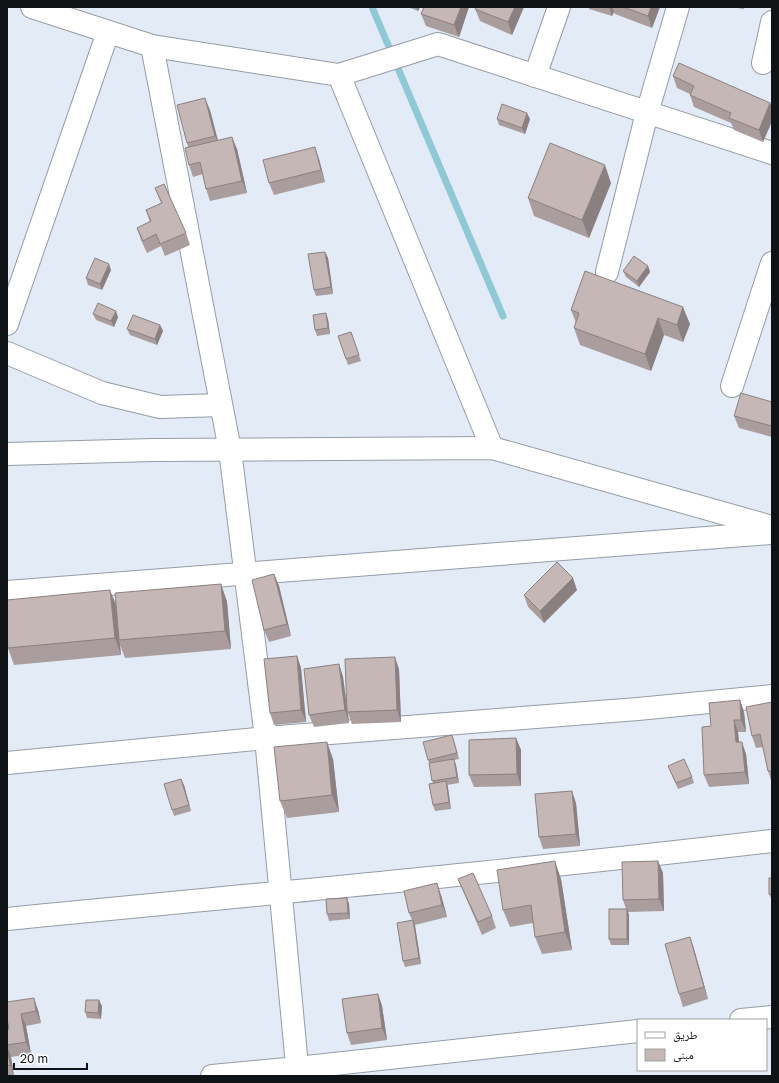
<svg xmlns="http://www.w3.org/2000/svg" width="779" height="1083" viewBox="0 0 779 1083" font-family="'Golos Text','Noto Naskh Arabic',sans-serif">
<rect width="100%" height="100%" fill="#e3ecf6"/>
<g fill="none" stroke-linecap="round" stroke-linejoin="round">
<path stroke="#90c9d6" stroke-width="7" d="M372 7 503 316"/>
<g stroke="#949ca5" stroke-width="24">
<g id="street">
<path d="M32 7 152 46 339 75 438 44 772 153"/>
<path d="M152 46 230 450 266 738 298 1076"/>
<path d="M763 63 772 22"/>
<path d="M339 75 492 448"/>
<path d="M535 76 559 7"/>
<path d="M607 272 647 113 678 7"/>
<path d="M7 324 108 32"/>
<path d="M7 353 102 393 160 407 221 405"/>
<path d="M732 386 772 263"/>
<path d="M7 454 153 450 492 448 772 527"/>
<path d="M7 592 771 533"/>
<path d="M7 763 266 738 638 709 772 696"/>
<path d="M7 919C262 894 517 871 772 841"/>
<path d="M741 1020 772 1017"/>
<path d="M212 1076 297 1068 638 1031"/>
</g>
</g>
<use href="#street" stroke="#fff" stroke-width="22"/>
</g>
<g fill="#a99d9d">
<path d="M408 7H420L418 11Z"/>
<path d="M424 7H469L459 37 426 26 421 14Z"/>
<path d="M524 7 512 35 480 21 475 9Z"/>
<path d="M589 7H660L652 28 615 14 614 12 612 16 589 9Z"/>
<path d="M731 7H744V9Z"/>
<path d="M673 76 770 103 772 107V121L763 142 734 130 731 123 694 107 690 95V94L677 88Z"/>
<path d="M210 110 217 140 237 149 247 193 210 201 206 189 203 174 193 177 189 165 188 147 187 143Z"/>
<path d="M497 119H530L525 134 499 125Z"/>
<path d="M319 159 325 182 274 195 269 183Z"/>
<path d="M611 183 589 238 534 216 528 198Z"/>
<path d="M155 188 186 233 190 245 165 256 161 246 147 253 141 240 137 228 150 222 146 210 161 203Z"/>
<path d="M325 252 328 258 333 294 316 296 314 290Z"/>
<path d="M648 266 650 272 639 287 626 277 623 271Z"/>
<path d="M111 270 102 290 88 285 86 278Z"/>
<path d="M585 271 690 324 683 342 664 335 651 371 580 345 574 328 576 323 571 310Z"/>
<path d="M93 314 118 317 114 327 96 320Z"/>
<path d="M328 319 330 334 317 336 315 330Z"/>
<path d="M160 325 163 331 157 345 130 335 127 329Z"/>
<path d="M351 332 361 361 348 365 338 336Z"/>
<path d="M772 402V437L739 428 734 416Z"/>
<path d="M274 574 279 586 291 636 269 642 264 630Z"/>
<path d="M221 584 227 602 231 649 125 658 120 645 121 655 14 665 8 648 116 605Z"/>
<path d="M577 590 544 623 528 607 524 595Z"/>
<path d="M297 656 301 668 306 722 274 725 270 713Z"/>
<path d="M339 664 343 677 347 707 399 669 401 722 352 724 348 713 349 723 314 727 309 715Z"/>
<path d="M740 700 744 712 746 732H738L739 742 746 754 749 784 709 787 704 775 711 726Z"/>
<path d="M772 702V783L768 771 763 747 756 748 752 736Z"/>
<path d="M452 735 459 759 454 760 456 765 459 783 447 785 451 809 435 811 433 805V783L430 765 428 760Z"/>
<path d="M516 738 521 750V786L474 787 469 775Z"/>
<path d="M333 759 339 812 287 818 280 801Z"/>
<path d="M668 766 692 777 694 783 678 789Z"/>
<path d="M184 785 191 811 174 816 172 810Z"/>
<path d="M576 803 580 846 543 849 539 837Z"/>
<path d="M658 861 663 873 664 911 628 912 629 915V945H611L609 939 626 909 623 900Z"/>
<path d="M772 878V900L769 894Z"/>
<path d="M458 879 492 916 496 928 482 935 463 891Z"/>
<path d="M561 879 572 950 542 954 535 937 533 923 510 927 503 910Z"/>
<path d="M441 895 447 917 415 925 421 964 405 967 403 961 412 920 409 913Z"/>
<path d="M347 898 349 904 350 919 329 921 327 914Z"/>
<path d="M690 937 694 949 708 999 683 1007 679 994Z"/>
<path d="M378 994 382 1006 387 1040 351 1045 347 1033Z"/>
<path d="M7 1002 38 1010 41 1023 26 1026 31 1054 11 1057 14 1076H7V1030L9 1029Z"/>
<path d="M102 1006 101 1019 87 1018 85 1012Z"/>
</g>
<g fill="#8a807f">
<path d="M417 7H420L418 11Z"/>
<path d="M461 7H469L459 37 454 25Z"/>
<path d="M515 7H524L512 35 508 22Z"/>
<path d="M609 7H612L614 12 612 16Z"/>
<path d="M651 7H660L652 28 648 16Z"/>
<path d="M205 98 210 110 220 148 215 136Z"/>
<path d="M770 103 772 107V121L763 142 759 130Z"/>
<path d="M527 113 530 119 525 134 522 128Z"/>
<path d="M232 137 237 149 247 193 242 181Z"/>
<path d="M315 147 319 159 325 182 321 170Z"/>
<path d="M605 165 611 183 589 238 582 220Z"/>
<path d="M325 252 328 258 333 294 331 287Z"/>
<path d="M109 264 111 270 102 290 100 284Z"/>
<path d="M648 266 650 272 639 287 637 281Z"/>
<path d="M683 307 690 324 683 342 677 325Z"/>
<path d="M116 311 118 317 114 327 111 321Z"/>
<path d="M326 313 328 319 330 334 328 328Z"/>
<path d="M658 318 664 335 651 371 645 354Z"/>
<path d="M160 325 163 331 157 345 155 339Z"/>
<path d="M274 574 279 586 291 636 287 624Z"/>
<path d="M573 578 577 590 544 623 540 611Z"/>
<path d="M221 584 227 602 231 649 225 631Z"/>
<path d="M110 590 117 607 119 640 120 645 121 655 115 638Z"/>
<path d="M297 656 301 668 306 722 301 710Z"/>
<path d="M395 657 399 669 401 722 397 710Z"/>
<path d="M339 664 343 677 349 723 345 710Z"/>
<path d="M740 700 744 712 746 732 741 720Z"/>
<path d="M734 720 738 732 740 754 736 742Z"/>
<path d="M452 735 454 741 459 759 457 753Z"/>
<path d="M516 738 521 750V786L517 774Z"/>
<path d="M327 742 333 759 339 812 332 795Z"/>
<path d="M742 742 746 754 749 784 745 772Z"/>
<path d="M454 759 456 765 459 783 457 777Z"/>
<path d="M181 779 184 785 191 811 189 805Z"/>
<path d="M446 781 448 787 451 809 449 802Z"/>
<path d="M572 791 576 803 580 846 576 834Z"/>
<path d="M555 861 561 879 572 950 565 932Z"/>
<path d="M658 861 663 873 664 911 659 899Z"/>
<path d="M437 883 441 895 447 917 442 905Z"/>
<path d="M347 898 349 904 350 919 348 913Z"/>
<path d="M627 909 629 915V945L627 939Z"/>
<path d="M413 920 415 926 421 964 419 958Z"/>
<path d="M690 937 694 949 708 999 704 987Z"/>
<path d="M378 994 382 1006 387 1040 382 1028Z"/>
<path d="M34 998 38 1010 41 1023 36 1011Z"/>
<path d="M99 1000 102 1006 101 1019 98 1013Z"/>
<path d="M21 1014 26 1026 31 1054 26 1042Z"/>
<path d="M7 1046 11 1057 14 1076 10 1065Z"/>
</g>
<g fill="#c5b7b6" stroke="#8a807f">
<path d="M424 7H461L454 25 421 14Z"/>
<path d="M476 7H515L508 22 475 9Z"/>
<path d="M623 7H651L648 16Z"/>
<path d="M679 63 770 103 759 130 729 118 731 113 690 95 694 86 673 76Z"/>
<path d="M205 98 215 136 187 143 177 105Z"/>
<path d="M502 104 527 113 522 128 497 119Z"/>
<path d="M232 137 242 181 206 189 200 162 189 165 185 148Z"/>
<path d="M550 143 605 165 582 220 528 198Z"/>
<path d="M315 147 321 170 269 183 263 160Z"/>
<path d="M164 184 186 233 160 244 156 234 143 241 137 228 151 221 146 210 162 203 155 188Z"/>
<path d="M325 252 331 287 314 290 308 254Z"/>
<path d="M634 256 648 266 637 281 623 271Z"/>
<path d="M95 258 109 264 100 284 86 278Z"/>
<path d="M585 271 683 307 677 325 658 318 645 354 574 328 579 313 571 310Z"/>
<path d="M98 303 116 311 111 321 93 314Z"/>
<path d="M326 313 328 328 315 330 313 315Z"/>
<path d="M133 315 160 325 155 339 127 329Z"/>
<path d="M351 332 359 355 346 359 338 336Z"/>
<path d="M741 393 772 402V426L734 416Z"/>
<path d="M557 562 573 578 540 611 524 595Z"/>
<path d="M274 574 287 624 264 630 252 580Z"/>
<path d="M221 584 225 631 119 640 115 593Z"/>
<path d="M110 590 115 638 8 648 7 640V600Z"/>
<path d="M297 656 301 710 270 713 264 659Z"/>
<path d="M395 657 397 710 347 712 345 659Z"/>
<path d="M339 664 345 710 309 715 304 669Z"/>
<path d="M740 700 741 720H734L736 742H742L745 772 704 775 702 727 711 726 709 703Z"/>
<path d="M772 702V771H768L760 734 752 736 746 707Z"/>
<path d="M452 735 457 753 428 760 423 742Z"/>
<path d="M516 738 517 774 469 775V740Z"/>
<path d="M327 742 332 795 280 801 274 747Z"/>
<path d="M454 759 457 777 432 781 429 763Z"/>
<path d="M684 759 692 777 676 783 668 766Z"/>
<path d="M181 779 189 805 172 810 164 784Z"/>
<path d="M446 781 449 802 433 805 429 784Z"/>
<path d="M572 791 576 834 539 837 535 794Z"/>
<path d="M555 861 565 932 535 937 531 905 503 910 497 870Z"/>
<path d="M658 861 659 899 623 900 622 862Z"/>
<path d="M473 873 492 916 478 922 458 879Z"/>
<rect x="769" y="878" width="3" height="16"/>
<path d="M437 883 442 905 409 913 404 891Z"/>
<path d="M347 898 348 913 327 914 326 899Z"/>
<rect x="609" y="909" width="18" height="30"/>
<path d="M413 920 419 958 403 961 397 923Z"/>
<path d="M690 937 704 987 679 994 665 944Z"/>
<path d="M378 994 382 1028 347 1033 342 999Z"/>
<path d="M34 998 36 1011 21 1014 26 1042 7 1045V1030L9 1029 7 1019V1002Z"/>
<path d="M86 1000H99L98 1013 85 1012Z"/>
<path d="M7 1047 10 1065 7 1066Z"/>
</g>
<rect width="779" height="1083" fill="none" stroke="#101316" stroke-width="16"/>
<rect x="637" y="1019" width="130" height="52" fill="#ffffff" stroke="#9fa1a2"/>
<rect x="645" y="1032" width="20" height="6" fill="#ffffff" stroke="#9fa1a2"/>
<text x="673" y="1039" font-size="12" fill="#101316">طريق</text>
<rect x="645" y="1049" width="20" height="12" fill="#c5b7b6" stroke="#9fa1a2"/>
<text x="673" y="1059" font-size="12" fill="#101316">مبنى</text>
<path d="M14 1063v6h73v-6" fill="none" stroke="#101316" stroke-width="2"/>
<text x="20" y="1063" font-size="12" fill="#101316" stroke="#ffffff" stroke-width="3" paint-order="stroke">20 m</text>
</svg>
